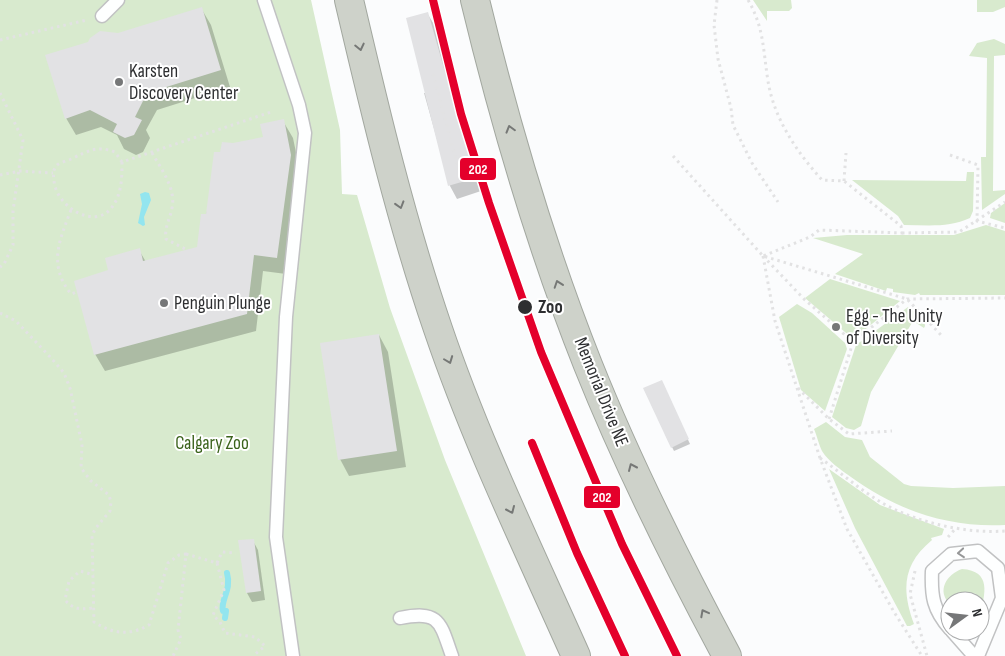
<svg xmlns="http://www.w3.org/2000/svg" width="1005" height="656" viewBox="0 0 1005 656" font-family="'Sofia Sans Condensed',sans-serif">
<rect width="100%" height="100%" fill="#fbfcfd"/>
<g fill="#d8eace">
<path d="M0 0H311L340 130 342 194 357 195 390 308 445 460 526 656H0Z"/>
<path d="M753 0H791L792 8 789 11H767V21Z"/>
<path d="M977 0H1005V7L993 12H977Z"/>
<path d="M994 39 1005 44V55L994 56 993 191 1005 190V194L982 210 981 157H986L987 58 969 56 977 43Z"/>
<path d="M967 172H974L973 211 970 218C949 228 927 225 904 225L898 216 852 180 966 181Z"/>
<path d="M1005 203V223L990 218 991 213Z"/>
<path d="M986 225 1005 231V295H920L919 293 915 295 893 292V289L887 288 886 291 835 274 863 254 813 238 847 235H954Z"/>
<path d="M830 279 900 301 856 337 852 338 805 298Z"/>
<path d="M797 304 812 313 845 343 847 349 825 411 801 390 779 317Z"/>
<path d="M908 307 924 319 925 326 924 328 913 321 871 392 861 426 854 430 846 428 832 417 856 345Z"/>
<path d="M826 422 845 437 862 440 870 457 904 484 911 486 953 488 1005 486V525C948 528 896 510 851 477 841 470 828 461 822 451 819 445 817 436 814 429Z"/>
<path d="M829 469 880 505 944 529 942 535 931 538 932 540C903 564 901 589 914 624L910 626H907L855 528Z"/>
<path d="M962 569C992 571 985 594 980 615V601H950V604C936 591 947 574 962 569Z"/>
</g>
<path fill="#93e5ef" d="M145 192 149 193 151 200 144 217 145 225 143 226 138 223 142 204 140 194Z"/>
<g fill="#0003">
<path d="M201 8 211 25 230 87 157 110 146 130 150 138 143 152 136 155 124 149 117 135 101 127 76 135 66 118 118 34Z"/>
<path d="M427 13 435 26 481 191 457 199 450 186 424 93H427Z"/>
<path d="M283 121 293 138 300 172 286 274 263 271 256 331 105 371 95 354 110 271 139 250 146 262 198 248 221 154 233 144 264 138Z"/>
<path d="M379 335 388 352 406 467 349 476 340 459Z"/>
<path d="M663 386 690 444 674 451 672 447Z"/>
<path d="M239 541H253L258 550 265 600 252 602 247 593Z"/>
</g>
<g fill="none" stroke-linecap="round" stroke-linejoin="round">
<path stroke="#93e5ef" stroke-width="6" d="M225 618 226 611H223C220 600 232 590 227 573"/>
</g>
<g fill="#e2e2e4">
<path d="M202 7 221 70 147 93 135 117 142 120 134 135 125 138 113 132 117 124 90 110 65 119 45 55 88 42 90 38 100 31 118 33Z"/>
<path d="M428 12 475 178 448 186 406 18Z"/>
<path d="M284 119 291 155 277 258 254 255 247 314 94 355 74 281 108 270 105 258 140 248 143 261 197 247 201 214H206L214 152H220L222 142 233 143 263 137 260 124Z"/>
<path d="M379 334 397 451 338 460 320 343Z"/>
<path d="M662 380 689 439 671 448 643 388Z"/>
<path d="M254 539 261 591 246 593 238 540Z"/>
</g>
<g fill="none" stroke-linecap="round" stroke-linejoin="round">
<g stroke="#c1c2c3" stroke-width="15">
<g id="lane">
<path d="M264 0 299 105 305 133 286 317 276 537 293 656"/>
<path d="M102 16 118 0"/>
<path d="M400 618C440 610 440 622 452 656"/>
<path d="M950 629C933 610 931 596 932 571L951 554 978 551 998 568 1002 598 978 656"/>
<path d="M952 631 974 656"/>
</g>
</g>
<g stroke="#a2a79f" stroke-width="30">
<g id="highway">
<path d="M349 0C375 111 401 221 438 329 476 441 528 548 576 656"/>
<path d="M475 0C505 124 541 247 588 365 628 465 676 561 727 656"/>
</g>
</g>
<g stroke="#e2e2e3" stroke-width="3" stroke-dasharray="2.5 4" stroke-linecap="butt">
<path d="M717 0 714 25 718 59 731 108 733 125 752 163 778 202"/>
<path d="M748 0C764 27 763 50 768 81 774 119 797 152 822 180L844 181 901 226 902 233 819 230 810 237 763 256"/>
<path d="M0 40 87 20"/>
<path d="M433 74 462 182"/>
<path d="M0 93 23 140 13 211V245L4 264 0 267"/>
<path d="M152 153C162 170 176 189 172 208 170 219 164 228 166 239L187 250"/>
<path d="M950 155 978 165 977 221 1005 228"/>
<path d="M673 156 763 256 907 299 941 335"/>
<path d="M122 162C122 177 122 194 112 207 95 231 55 206 54 180 53 175 53 169 57 165 61 162 67 161 71 159 88 151 97 145 115 152L122 162 271 112"/>
<path d="M0 175 20 171 53 173"/>
<path d="M844 181 846 153"/>
<path d="M71 210C59 241 48 265 71 294L77 292"/>
<path d="M902 233 959 232 1005 202"/>
<path d="M763 256 775 321 820 458 847 529 894 612 922 656"/>
<path d="M763 256 804 299 853 342"/>
<path d="M0 313 16 321 52 359 64 373 70 388 82 445 81 468 91 481 109 495 111 502 110 511 95 529 92 536 94 622C113 634 129 636 149 625L168 563 179 555 186 554 178 630 181 639 173 656"/>
<path d="M798 388 829 419 849 434 892 431"/>
<path d="M829 419 853 342 907 299 1005 298"/>
<path d="M820 458C840 472 859 489 879 501 913 522 966 534 1005 531"/>
<path d="M948 537 956 528"/>
<path d="M186 554 217 563 224 590 213 615 220 622 225 633 255 637 265 646 253 656"/>
<path d="M217 563 222 552 236 553"/>
<path d="M915 571 910 594 927 656"/>
<path d="M92 608C80 610 73 609 65 600L69 581 80 571 94 575"/>
</g>
<use href="#lane" stroke="#feffff" stroke-width="12"/>
<use href="#highway" stroke="#ced2ca" stroke-width="28"/>
<g stroke="#fff" stroke-width="11">
<g id="rail-1">
<path d="M433 0 461 114 489 203 541 352 622 544 677 656"/>
<path d="M532 443 577 553 625 656"/>
</g>
</g>
<use href="#rail-1" stroke="#e4002b" stroke-width="8"/>
</g>
<defs><path id="oneway-chevron" d="M-2-3.5L2.5 0L-2 3.5" fill="none" stroke-width="1.6" stroke-linecap="round" stroke-linejoin="round" transform="scale(1.25)"/></defs>
<g stroke="#767876">
<use href="#oneway-chevron" transform="translate(360 47) rotate(77)"/>
<use href="#oneway-chevron" transform="translate(510 129) rotate(-106)"/>
<use href="#oneway-chevron" transform="translate(400 205) rotate(73)"/>
<use href="#oneway-chevron" transform="translate(558 284) rotate(-109)"/>
<use href="#oneway-chevron" transform="translate(449 360) rotate(69)"/>
<use href="#oneway-chevron" transform="translate(632 467) rotate(-114)"/>
<use href="#oneway-chevron" transform="translate(511 510) rotate(66)"/>
<use href="#oneway-chevron" transform="translate(704 613) rotate(-118)"/>
</g>
<use stroke="#969798" href="#oneway-chevron" transform="translate(961 553) rotate(175)"/>
<g fill="#767778" stroke="#fff" stroke-width="2">
<circle cx="119" cy="82" r="5"/>
<circle cx="164" cy="303" r="5"/>
<circle cx="836" cy="327" r="5"/>
</g>
<circle fill="#2e2f31" stroke="#fff" stroke-width="2" cx="525" cy="307" r="8"/>
<g text-anchor="middle" dominant-baseline="central" stroke-width="4" stroke-linejoin="round" paint-order="stroke">
<g font-size="19" fill="#2e2f31" stroke="#fff" text-anchor="start">
<text x="129" y="71">Karsten<tspan x="129" dy="22">Discovery Center</tspan></text>
<text x="174" y="303">Penguin Plunge</text>
<text x="846" y="316">Egg - The Unity<tspan x="846" dy="22">of Diversity</tspan></text>
</g>
<g font-size="19" font-weight="bold" fill="#2e2f31" stroke="#fff" text-anchor="start">
<text x="538" y="307">Zoo</text>
</g>
<g font-size="19" fill="#2e2f31" stroke="#fff">
<text transform="translate(601 392) rotate(68)">Memorial Drive NE</text>
</g>
<g font-size="19" fill="#3b631c" stroke="#fff">
<text x="212" y="443">Calgary Zoo</text>
</g>
</g>
<g stroke="#fff" stroke-width="2">
<rect x="459" y="157" width="38" height="24" rx="5" fill="#e4002b"/>
<rect x="583" y="485" width="38" height="24" rx="5" fill="#e4002b"/>
</g>
<g font-size="14" text-anchor="middle" font-weight="bold" fill="#fff">
<text x="478" y="174">202</text>
<text x="602" y="502">202</text>
</g>
<g transform="translate(965 616) rotate(75)"><circle r="24" fill="#ffffff" stroke="#abacad"/>
<path d="M0-4L9 19L0 12L-9 19Z" fill="#767778"/>
<text y="-8" font-size="14" font-weight="bold" text-anchor="middle" fill="#2e2f31">N</text>
</g>
</svg>
